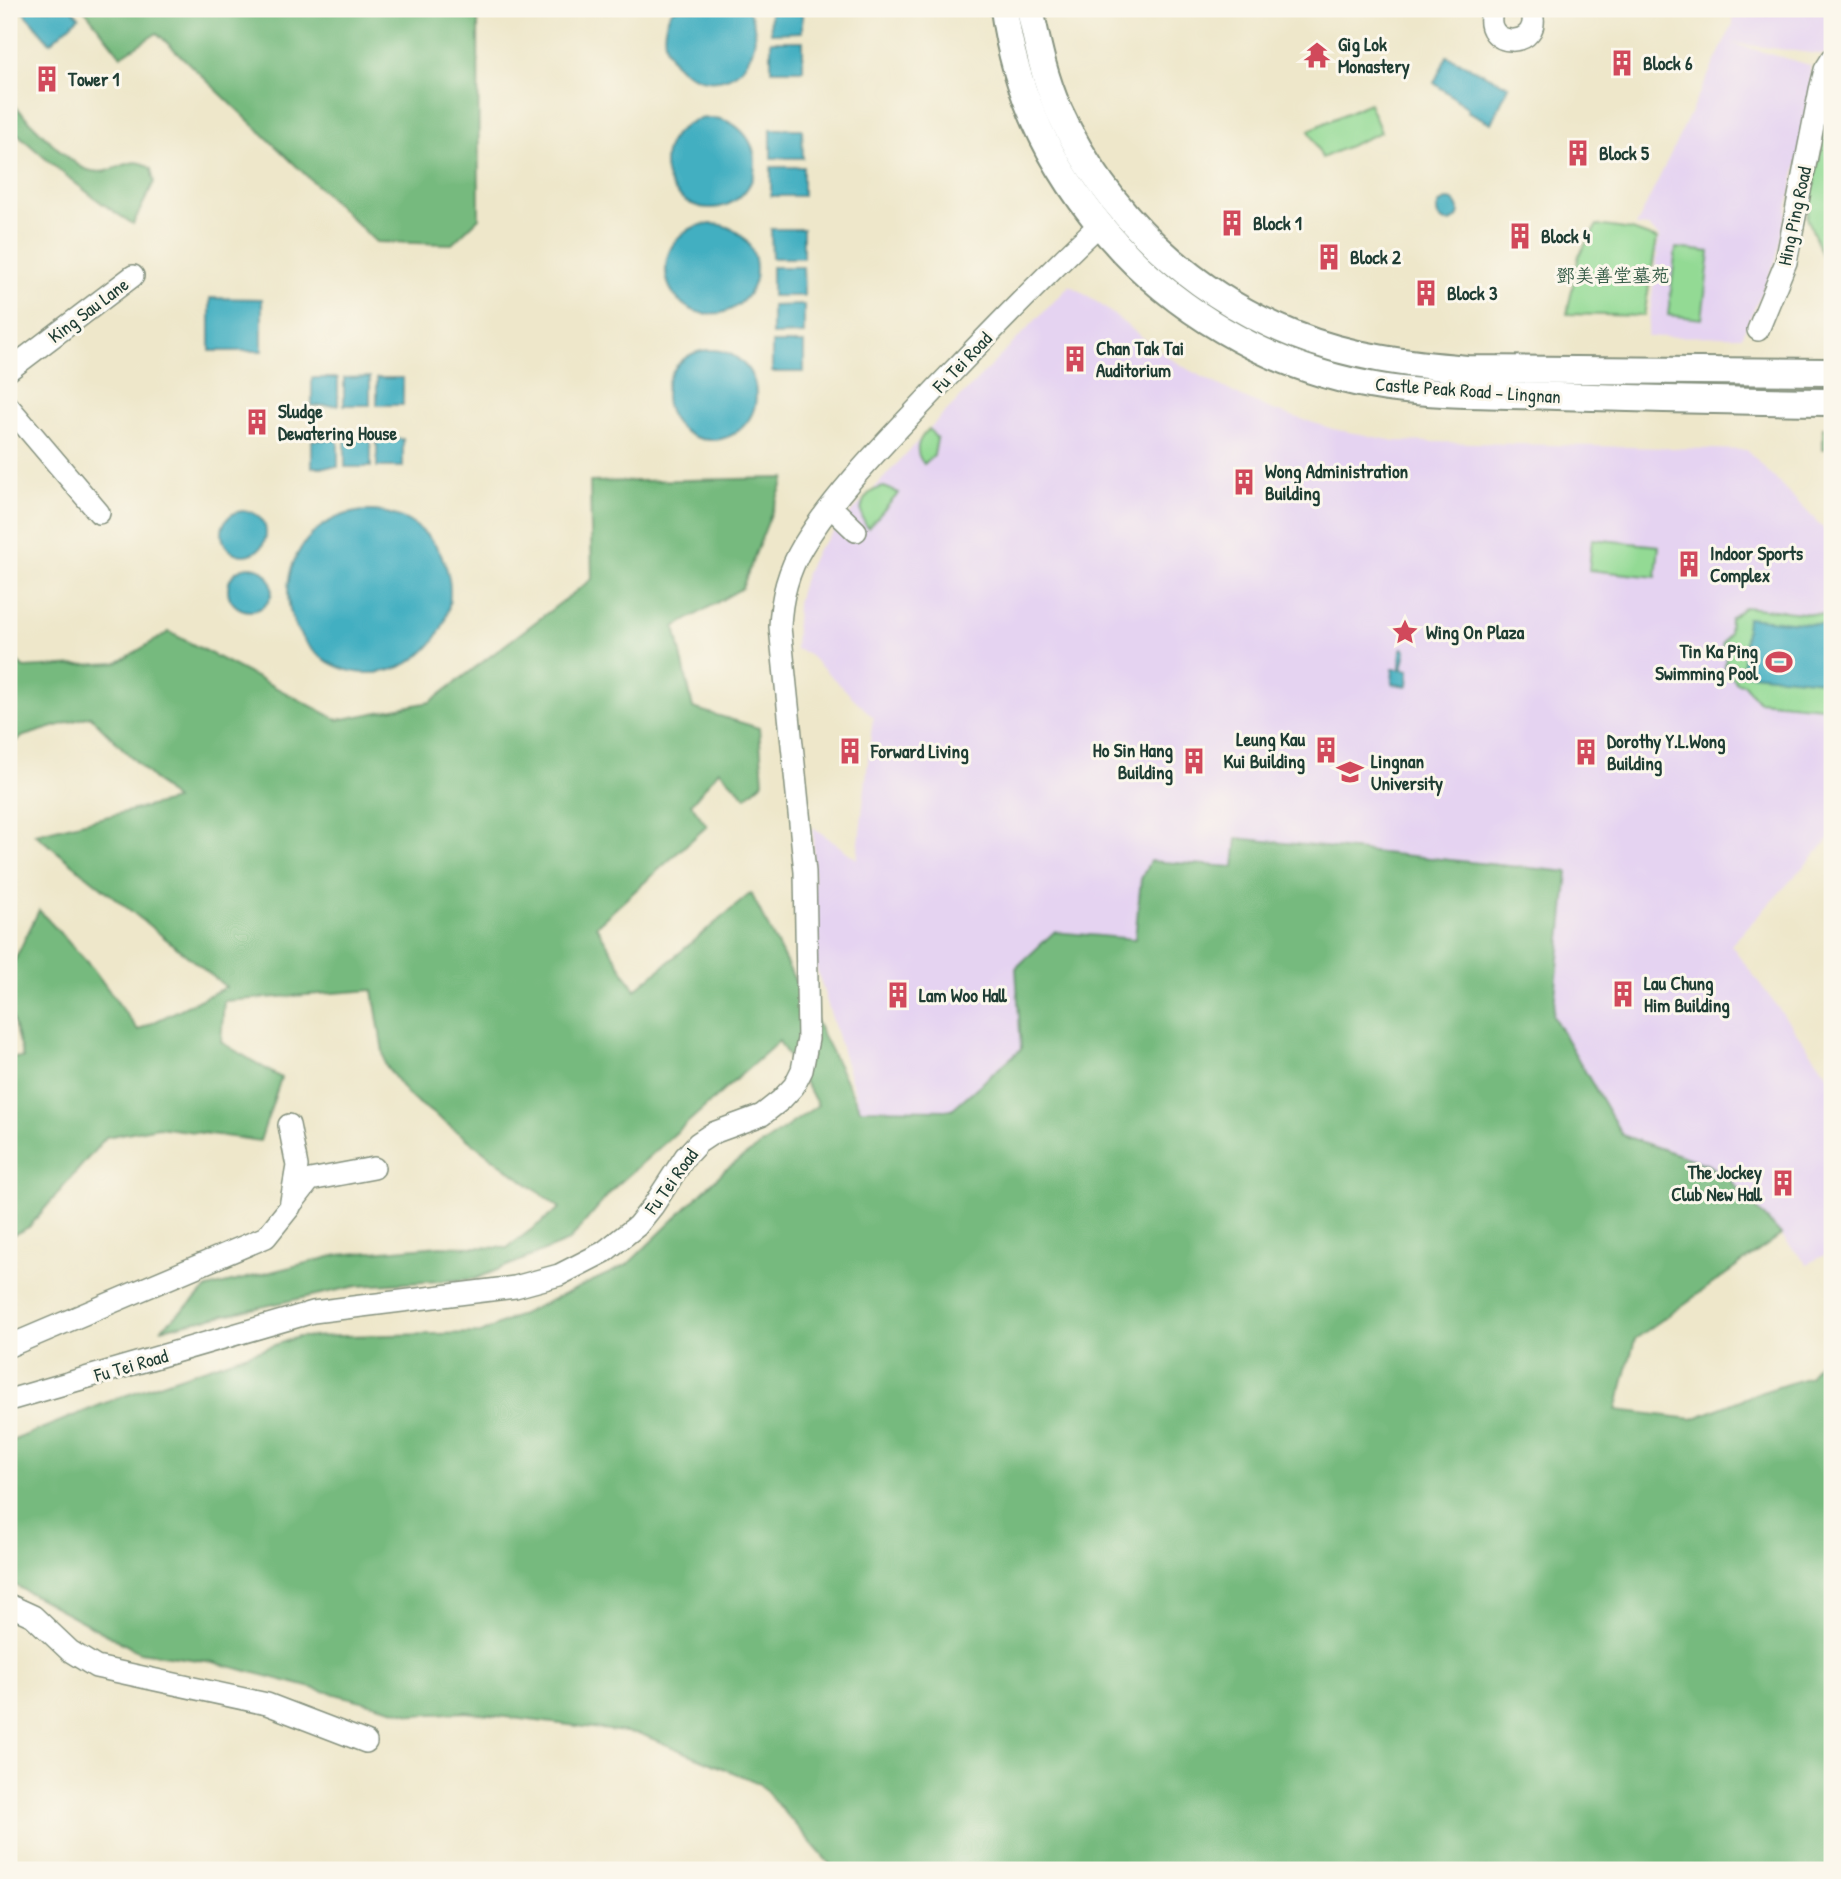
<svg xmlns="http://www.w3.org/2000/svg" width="1841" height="1879" viewBox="0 0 1841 1879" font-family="'Patrick Hand','LXGW WenKai TC',sans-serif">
<rect width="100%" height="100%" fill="#fbf7ec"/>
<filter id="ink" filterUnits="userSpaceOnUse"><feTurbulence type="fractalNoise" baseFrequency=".0143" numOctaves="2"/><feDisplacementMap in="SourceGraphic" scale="14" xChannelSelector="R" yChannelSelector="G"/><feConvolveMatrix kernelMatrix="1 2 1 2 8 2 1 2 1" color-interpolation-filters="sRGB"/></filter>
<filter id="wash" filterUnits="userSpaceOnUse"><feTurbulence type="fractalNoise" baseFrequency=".00686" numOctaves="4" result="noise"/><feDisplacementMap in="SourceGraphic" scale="28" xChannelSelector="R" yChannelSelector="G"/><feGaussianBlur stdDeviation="1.57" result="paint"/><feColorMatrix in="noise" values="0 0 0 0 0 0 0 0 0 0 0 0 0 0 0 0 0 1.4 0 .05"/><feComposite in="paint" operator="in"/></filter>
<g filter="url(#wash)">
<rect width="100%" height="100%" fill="#eee7ca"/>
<g fill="#e5d3f1">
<path d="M1734 9H1832V24L1826 55 1731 43 1810 65 1812 96 1776 260 1742 336 1647 337 1659 237 1649 227 1636 226 1733 24Z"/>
<path d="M1070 285 1101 305 1162 353 1189 370 1244 398 1273 410 1333 429 1395 441 1747 450 1832 537V836L1731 945 1832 1080V1251L1807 1264 1730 1180 1708 1165 1622 1136 1553 1016 1567 872 1238 838 1234 867 1150 861 1164 1112 860 1109 814 960 813 827 857 859 873 717 807 653 795 649 797 603 804 578 816 551 929 429Z"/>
</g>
<g fill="#93da94" stroke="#598c64" stroke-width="2">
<path d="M1832 96V297H1827L1826 265 1807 217Z"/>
<path d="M1369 103 1381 132 1322 158 1309 130Z"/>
<path d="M1597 225 1632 230 1657 239 1644 316 1567 314 1579 255Z"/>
<path d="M1676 248 1710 252 1702 319 1668 315Z"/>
<path d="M929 429 937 439 934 455 924 464C913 451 917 440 929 429Z"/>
<path d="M884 487 899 493 868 528C855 511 862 491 884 487Z"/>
<path d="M1592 539 1659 546 1656 577 1589 570Z"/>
<path d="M1744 607 1832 616V708L1758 701 1744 684 1737 683 1725 669 1726 655 1722 644 1729 633 1730 619Z"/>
</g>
<g fill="#76ba7e" stroke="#4a7c59" stroke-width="2">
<path d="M84 9H478L479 218 452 244 376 242 157 33 121 56Z"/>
<path d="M9 100C26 117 66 160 85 169 114 181 130 149 151 169L154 182 133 224C88 196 48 162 9 126Z"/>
<rect x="1823" y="427" width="9" height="22"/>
<path d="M785 478 742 588 675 627 693 708 759 728 763 782 746 797 719 770 691 804 707 826 596 926 635 990 751 893 860 1109 951 1110 1021 1049 1016 968 1054 932 1135 939 1141 879 1150 861 1234 867 1237 838 1568 872 1553 1016 1622 1135 1708 1165 1730 1180 1781 1235 1635 1339 1616 1410 1692 1419 1753 1395 1809 1377 1832 1342V1870H835L759 1783 641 1734 466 1712 415 1715 213 1662 139 1652 9 1582V1442L115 1399 298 1337 481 1333 627 1265 725 1170 818 1105 779 1041 614 1188 569 1241 475 1279 357 1286 161 1329 208 1288 338 1255 440 1246 507 1248 560 1208 408 1095 385 1064 373 990 224 1001 221 1042 281 1078 260 1141 158 1127 106 1137 29 1227 9 1237V1057L23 1058 9 1005V972L39 910 93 969 138 1030 226 987 35 834 175 800 90 716 24 736 9 746V655L24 668 117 663 169 632 338 720 430 702 592 579 590 482Z"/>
</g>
<g fill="#43afc1" stroke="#31767a" stroke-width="2">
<path d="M21 9H72L79 17 50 43Z"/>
<path d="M673 9H747C755 21 757 36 752 51 729 113 636 66 673 9Z"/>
<path d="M770 9H802V32L771 33Z"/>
<rect x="771" y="41" width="32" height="29"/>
<path d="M1447 56 1509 86 1491 123 1467 111 1468 108 1434 83Z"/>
<circle cx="710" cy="163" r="45"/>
<path d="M771 129H802L803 158H771Z"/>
<rect x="771" y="167" width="32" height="29"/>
<circle cx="1448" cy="211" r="11"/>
<circle cx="711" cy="269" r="45"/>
<path d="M771 229H803V258H772Z"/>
<path d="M772 267H803L804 296H772Z"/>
<path d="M210 298 262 299V351H210Z"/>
<path d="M804 305V334L772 335V306Z"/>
<rect x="772" y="343" width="32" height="29"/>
<circle cx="711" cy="395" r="45"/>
<path d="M370 377V405H344V378Z"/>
<path d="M312 378H338V405L312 406Z"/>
<rect x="377" y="378" width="26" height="27"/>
<path d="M403 439V467H377V440Z"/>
<rect x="312" y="440" width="26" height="27"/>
<rect x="345" y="440" width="26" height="27"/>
<circle cx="244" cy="533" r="22"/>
<circle cx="369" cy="592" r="81"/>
<circle cx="250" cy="589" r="22"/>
<path d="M1747 618 1832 626V682L1742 673Z"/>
<path d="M1403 648 1406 651 1402 669 1409 670 1408 686 1392 684 1393 669H1400L1401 650Z"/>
</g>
</g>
<g filter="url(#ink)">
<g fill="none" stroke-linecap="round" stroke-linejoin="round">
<g stroke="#86927f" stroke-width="24">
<g id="minor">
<path d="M1493 9C1478 50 1546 51 1531 9"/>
<path d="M1758 330 1786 262 1820 90 1825 70 1832 59"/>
<path d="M9 370 133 276"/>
<path d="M9 407 99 513"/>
<path d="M831 507 856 531"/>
<path d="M293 1202 310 1180 374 1168"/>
<path d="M9 1346 266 1237 290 1207 297 1166 289 1125"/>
<path d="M9 1400 313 1312 515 1287 559 1275 604 1252 637 1226 653 1206 685 1157 698 1143 713 1133 762 1115 781 1100 794 1086 802 1070 808 1039 805 872 780 627C781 598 788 571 803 546 837 490 889 439 934 391 988 335 1042 278 1100 224"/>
<path d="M9 1605 33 1616 70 1651 96 1667 267 1704 366 1742"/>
</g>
</g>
<g stroke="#86927f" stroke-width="30">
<g id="major">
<path d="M1004 9C1014 85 1045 155 1093 216 1164 308 1271 371 1387 388 1443 396 1501 394 1557 396 1649 399 1740 401 1832 402"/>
<path d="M1030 9C1037 43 1044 78 1059 111 1106 213 1191 294 1295 335 1350 357 1408 364 1467 369L1832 372"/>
</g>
</g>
<use href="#minor" stroke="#fff" stroke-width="21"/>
<use href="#major" stroke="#fff" stroke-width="26"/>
</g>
</g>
<defs>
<g id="temple-bare" transform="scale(2.1)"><path d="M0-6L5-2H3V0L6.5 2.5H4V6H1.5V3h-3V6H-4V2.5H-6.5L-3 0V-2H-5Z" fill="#d1495b" stroke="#fbf7ec" stroke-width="2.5" paint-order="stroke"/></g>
<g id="building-bare" transform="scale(2.1)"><path d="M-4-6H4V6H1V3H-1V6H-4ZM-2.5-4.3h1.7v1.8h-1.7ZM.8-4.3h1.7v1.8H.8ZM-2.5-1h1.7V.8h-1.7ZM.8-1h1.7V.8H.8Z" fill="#d1495b" stroke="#fbf7ec" stroke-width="2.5" paint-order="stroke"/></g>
<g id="sight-bare" transform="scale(2.1)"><path d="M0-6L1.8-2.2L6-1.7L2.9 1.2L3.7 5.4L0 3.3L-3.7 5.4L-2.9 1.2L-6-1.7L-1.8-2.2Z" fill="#d1495b" stroke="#fbf7ec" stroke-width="2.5" paint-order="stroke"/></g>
<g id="stadium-bare" transform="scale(2.1)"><path d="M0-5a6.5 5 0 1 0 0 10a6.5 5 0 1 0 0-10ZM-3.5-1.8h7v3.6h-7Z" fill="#d1495b" stroke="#fbf7ec" stroke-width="2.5" paint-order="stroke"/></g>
<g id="university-bare" transform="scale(2.1)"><path d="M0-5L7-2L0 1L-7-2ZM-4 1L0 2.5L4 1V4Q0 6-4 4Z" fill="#d1495b" stroke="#fbf7ec" stroke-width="2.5" paint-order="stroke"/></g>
</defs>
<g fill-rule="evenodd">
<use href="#temple-bare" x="1317" y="55"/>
<use href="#building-bare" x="1622" y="63"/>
<use href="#building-bare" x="47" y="79"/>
<use href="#building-bare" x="1578" y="153"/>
<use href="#building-bare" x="1232" y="223"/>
<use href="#building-bare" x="1520" y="236"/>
<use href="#building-bare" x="1329" y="257"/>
<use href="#building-bare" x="1426" y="293"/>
<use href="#building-bare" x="1075" y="359"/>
<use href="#building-bare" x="257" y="422"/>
<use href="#building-bare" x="1244" y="482"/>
<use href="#building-bare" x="1689" y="564"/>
<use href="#sight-bare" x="1405" y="632"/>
<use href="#stadium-bare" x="1779" y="662"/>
<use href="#building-bare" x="1326" y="750"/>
<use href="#building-bare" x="850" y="751"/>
<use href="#building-bare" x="1586" y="752"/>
<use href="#building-bare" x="1194" y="761"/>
<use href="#university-bare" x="1350" y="772"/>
<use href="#building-bare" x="1623" y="994"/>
<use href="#building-bare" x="898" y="995"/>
<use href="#building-bare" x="1783" y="1183"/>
</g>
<g text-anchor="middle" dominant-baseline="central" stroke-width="6" stroke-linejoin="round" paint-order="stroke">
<g font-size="19" font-weight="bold" fill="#1f3d34" stroke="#fbf7ec" text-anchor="start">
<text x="1338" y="44">Gig Lok<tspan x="1338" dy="22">Monastery</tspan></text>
<text x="1643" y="63">Block 6</text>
<text x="68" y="79">Tower 1</text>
<text x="1599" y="153">Block 5</text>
<text x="1253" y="223">Block 1</text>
<text x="1541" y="236">Block 4</text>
<text x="1350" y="257">Block 2</text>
<text x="1447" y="293">Block 3</text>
<text x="1096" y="348">Chan Tak Tai<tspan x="1096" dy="22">Auditorium</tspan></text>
<text x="278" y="411">Sludge<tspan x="278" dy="22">Dewatering House</tspan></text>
<text x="1265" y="471">Wong Administration<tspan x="1265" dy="22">Building</tspan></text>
<text x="1710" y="553">Indoor Sports<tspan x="1710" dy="22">Complex</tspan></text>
<text x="1426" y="632">Wing On Plaza</text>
<text x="1758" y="651" text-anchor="end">Tin Ka Ping<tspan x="1758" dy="22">Swimming Pool</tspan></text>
<text x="1305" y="739" text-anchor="end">Leung Kau<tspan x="1305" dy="22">Kui Building</tspan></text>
<text x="1607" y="741">Dorothy Y.L.Wong<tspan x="1607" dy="22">Building</tspan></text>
<text x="1173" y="750" text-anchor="end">Ho Sin Hang<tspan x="1173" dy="22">Building</tspan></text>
<text x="871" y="751">Forward Living</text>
<text x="1371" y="761">Lingnan<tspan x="1371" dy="22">University</tspan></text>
<text x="1644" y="983">Lau Chung<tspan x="1644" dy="22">Him Building</tspan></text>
<text x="919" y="995">Lam Woo Hall</text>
<text x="1762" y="1172" text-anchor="end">The Jockey<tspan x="1762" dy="22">Club New Hall</tspan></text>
</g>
<g font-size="19" fill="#1f3d34" stroke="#fbf7ec">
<text transform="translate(1794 216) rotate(-78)">Hing Ping Road</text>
<text transform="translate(88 310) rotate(-37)">King Sau Lane</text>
<text transform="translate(962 362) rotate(-46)">Fu Tei Road</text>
<text transform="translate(1468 390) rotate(4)">Castle Peak Road – Lingnan</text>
<text transform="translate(671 1181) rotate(-54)">Fu Tei Road</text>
<text transform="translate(131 1365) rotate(-16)">Fu Tei Road</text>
</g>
<g font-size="19" fill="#365c47" stroke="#fbf7ec">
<text x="1613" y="275">鄧美善堂墓苑</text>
</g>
</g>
<rect width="1841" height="1879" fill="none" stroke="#fbf7ec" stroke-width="35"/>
</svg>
